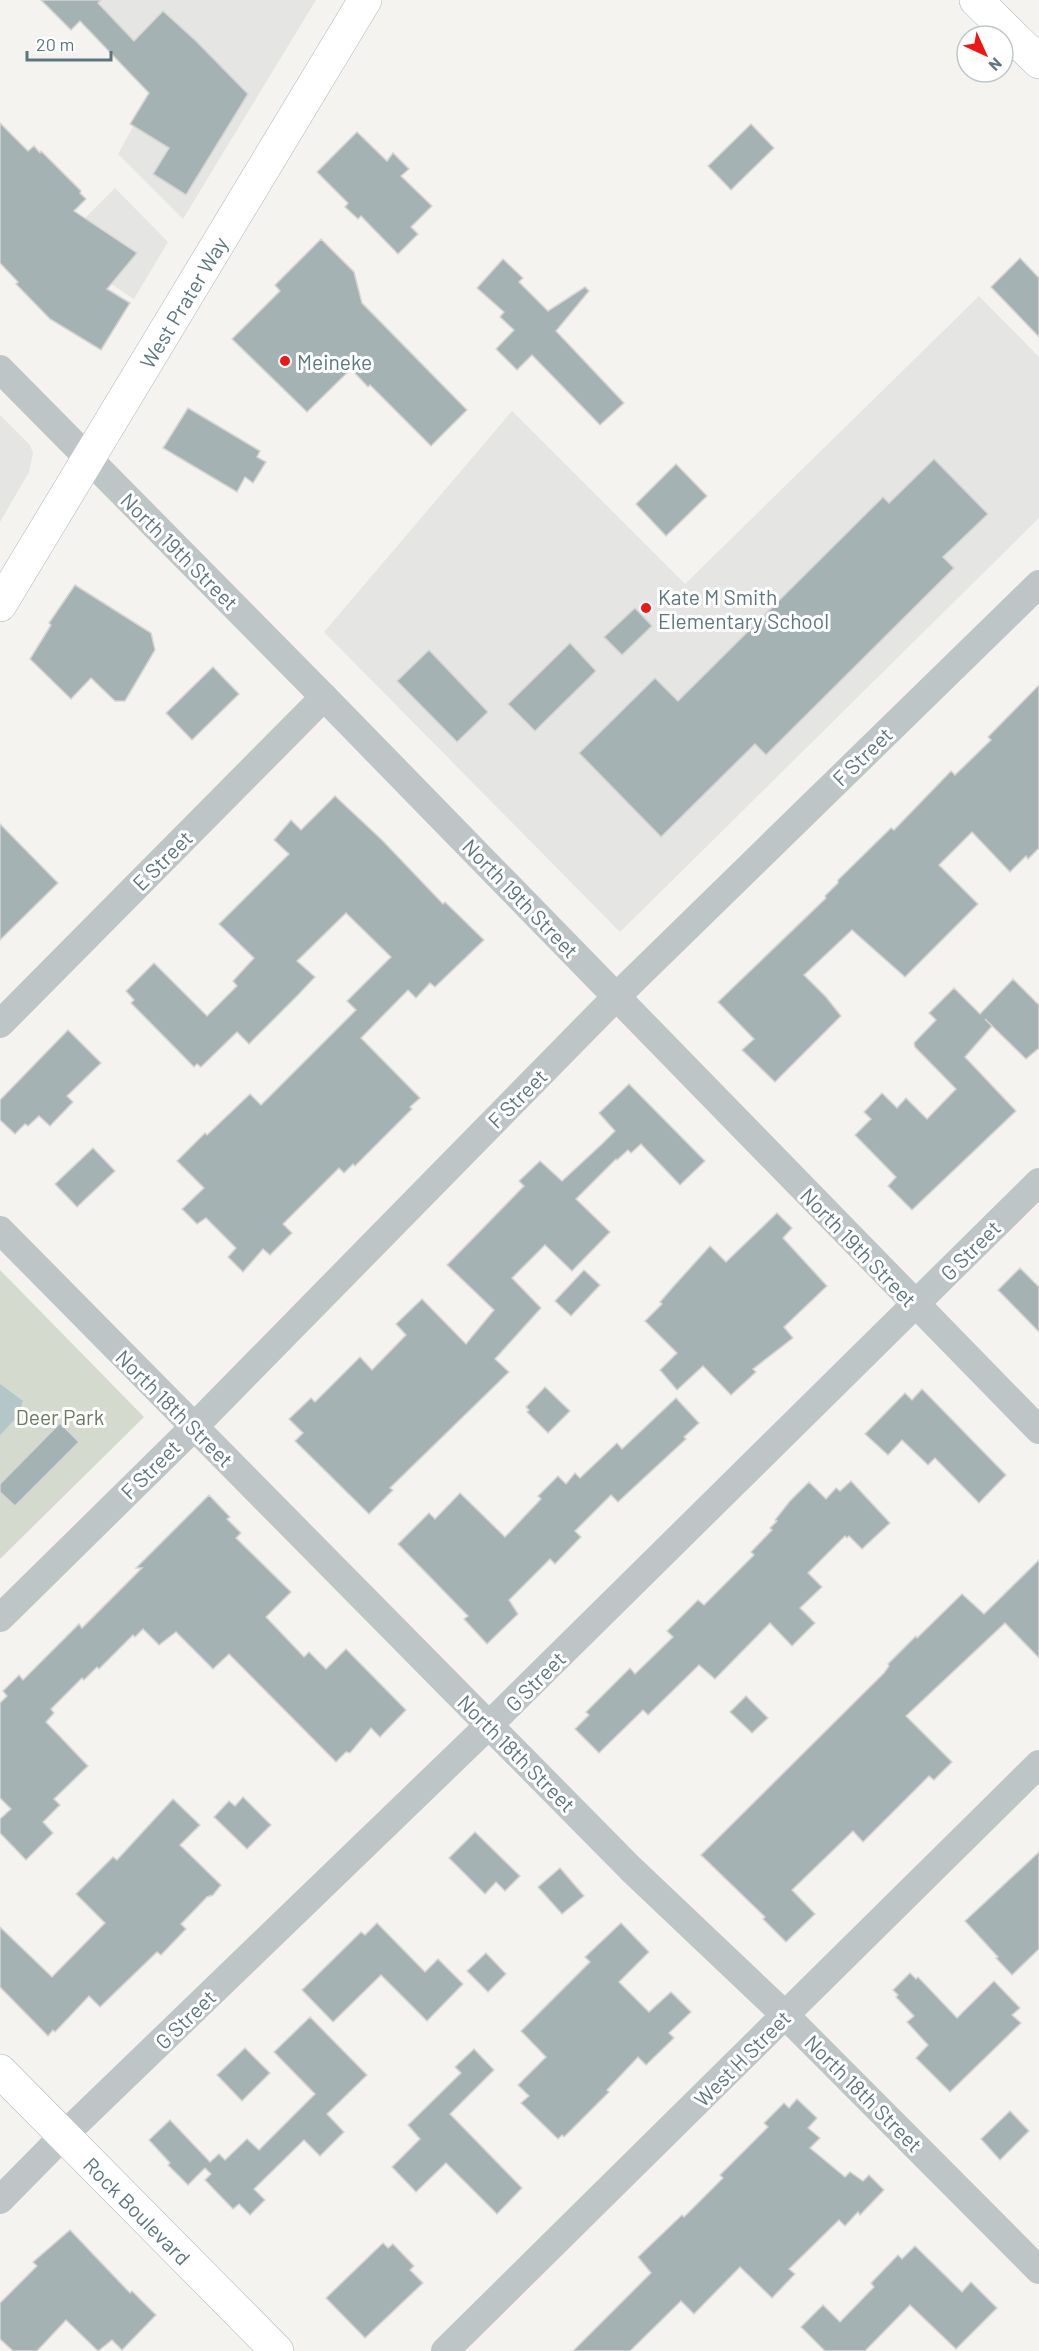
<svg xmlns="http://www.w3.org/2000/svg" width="1039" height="2351" viewBox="0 0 1039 2351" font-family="Barlow,sans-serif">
<rect width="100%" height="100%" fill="#f4f3ef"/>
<g fill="#e5e5e3">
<path d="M60 0H316L183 219 118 154 151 94Z"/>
<path d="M115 188 168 242 134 299 56 247Z"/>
<path d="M979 296 1039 357V518L620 932 324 632 512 411 685 584Z"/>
<path d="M0 415 30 445 33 453 29 472 0 522Z"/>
</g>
<path fill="#d5dace" d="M0 1270 144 1417 0 1559Z"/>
<path fill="#b4c6c7" d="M0 1384 23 1401 17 1417 0 1435Z"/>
<g fill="#a5b2b4" stroke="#d5d5d3" stroke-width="1.5">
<path d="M41 0H101L98 3 134 41 163 11 196 41 248 94 186 195 153 174 169 148 130 124 149 93 80 21 71 30Z"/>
<path d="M0 123 28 151 34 146 40 153 41 151 81 191 80 193 86 199 74 211 137 253 107 289 130 303 101 350 50 319 16 284 18 282 0 263Z"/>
<path d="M751 124 774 148 731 190 708 166Z"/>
<path d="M357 132 387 161 393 153 409 169 401 176 432 206 411 227 418 234 398 254 361 216 358 219 345 207 348 203 317 172Z"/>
<path d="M321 239 354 272 362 303 467 410 431 446 370 385 368 387 351 369 307 412 232 339 280 291 275 285Z"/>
<path d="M1020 258 1039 278V337L991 287Z"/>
<path d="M503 259 523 278 519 282 548 311 585 287 589 291 556 331 624 403 600 425 532 355 517 370 496 349 514 330 500 317 504 312 477 288Z"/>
<path d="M188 408 260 451 257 457 266 462 253 483 245 477 237 492 163 448Z"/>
<path d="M934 459 988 514 943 557 954 568 766 755 755 744 661 837 579 753 655 678 678 701 883 497 889 503Z"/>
<path d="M676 464 707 496 666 536 636 504Z"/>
<path d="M75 585 151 633 155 650 125 701H115L91 678 71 699 30 659 51 625 49 623Z"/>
<path d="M635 608 652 626 622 655 604 637Z"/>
<path d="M570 643 596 671 535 731 508 704Z"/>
<path d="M429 650 488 712 457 742 397 681Z"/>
<path d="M213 667 239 694 192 740 166 713Z"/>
<path d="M1039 685V848L1028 859 1026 856 1010 872 972 832 939 865 978 904 905 977 852 930 804 975 826 997 841 1016 775 1082 742 1050 754 1039 718 1002 826 898 825 896 838 883V880L891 828 894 830 951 771 955 775 991 740 988 737Z"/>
<path d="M335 796 382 840 443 904 445 902 484 940 435 987 430 983 416 998 408 990 361 1038 420 1098 410 1107 412 1109 355 1166 353 1164 344 1173 339 1168 283 1224 292 1233 270 1255 263 1249 243 1272 228 1257 236 1248 206 1218 197 1224 182 1209 204 1188 177 1161 205 1133 207 1135 250 1094 261 1105 356 1010 347 1001 391 957 346 913 297 961 315 977 297 996 249 1044 237 1032 201 1067 197 1064 194 1067 131 1003 134 1000 126 991 154 963 207 1016 237 986 233 981 254 958 219 924 289 854 274 840 291 820 301 830Z"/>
<path d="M0 824 58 883 0 940Z"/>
<path d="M1013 979 1039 1005V1048L1026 1059 985 1019 992 1026 965 1057 1016 1111 912 1210 888 1186 896 1177 855 1135 871 1119 864 1112 882 1093 897 1108 906 1098 927 1119 956 1089 915 1047 914 1043 936 1020 929 1013 954 988 980 1014Z"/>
<path d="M68 1030 101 1063 67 1096 73 1102 50 1126 39 1116 28 1126 25 1124 15 1134 0 1120V1100Z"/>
<path d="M629 1084 705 1161 680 1185 641 1144 631 1153 628 1150 617 1160 616 1159 576 1199 610 1232 572 1271 545 1245 512 1278 541 1308 495 1359 509 1372 390 1488 393 1490 369 1514 295 1441 303 1433 289 1419 311 1398 315 1402 360 1357 372 1370 406 1335 396 1324 422 1299 466 1344 494 1310 447 1265 524 1186 519 1181 540 1161 562 1181 602 1144 615 1131 599 1113Z"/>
<path d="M93 1148 115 1171 77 1207 55 1184Z"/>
<path d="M777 1213 792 1228 783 1238 827 1286 784 1327 793 1338 753 1369 756 1372 731 1395 703 1366 677 1390 660 1370 677 1353 645 1321 662 1304 660 1302 673 1287 710 1246 726 1262Z"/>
<path d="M1020 1268 1039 1287V1332L998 1290Z"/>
<path d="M584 1270 600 1285 571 1316 555 1301Z"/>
<path d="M545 1387 570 1411 548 1433 527 1412 529 1410 526 1407Z"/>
<path d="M922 1389 1006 1475 979 1503 935 1458 928 1465 902 1440 888 1455 865 1434 905 1393 912 1400Z"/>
<path d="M676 1398 699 1423 684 1437 686 1439 618 1502 611 1495 575 1531 581 1537 555 1564 550 1559 509 1600 518 1614 487 1644 464 1619 468 1616 398 1544 429 1513 435 1519 460 1493 505 1537 541 1499 538 1496 558 1476 566 1484 575 1473 580 1478 617 1443 622 1449Z"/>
<path d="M60 1423 79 1442 15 1506 0 1492V1484Z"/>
<path d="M851 1481 890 1523 862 1549 849 1536 847 1538 845 1536 808 1573 822 1587 800 1608 815 1623 792 1646 770 1623 715 1679 699 1665 648 1715 643 1710 599 1753 575 1729 589 1715 586 1712 630 1668 635 1674 673 1637 667 1631 698 1600 704 1605 754 1555 751 1552 772 1530 770 1528 777 1521 775 1520 790 1501 809 1482 826 1499 836 1488 840 1491Z"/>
<path d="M209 1495 230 1517 227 1519 241 1533 236 1538 291 1592 266 1617 304 1657 309 1652 326 1669 346 1649 406 1710 380 1737 371 1728 350 1753 346 1752 336 1762 229 1654 213 1669 176 1632 159 1645 143 1629 135 1637 133 1635 99 1669 97 1667 84 1680 82 1678 51 1709 54 1713 46 1722 88 1766 54 1799 60 1805 43 1822 53 1833 26 1860 0 1833V1819L11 1809 0 1798V1703L7 1696 3 1691 19 1675 23 1680 79 1624 82 1628 142 1568H136Z"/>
<path d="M1039 1560V1658L1005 1623 906 1716 952 1762 934 1780 929 1776 863 1842 853 1831 792 1890 815 1914 786 1942 763 1919 765 1917 701 1855 884 1673 889 1666 888 1664 916 1636 917 1638 962 1594 984 1614Z"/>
<path d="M746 1696 768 1718 752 1733 730 1712Z"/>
<path d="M243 1797 271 1825 247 1849 214 1817 229 1801 235 1806Z"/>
<path d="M173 1799 200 1825 180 1845 221 1885 213 1895 207 1897 181 1924 186 1929 161 1955 157 1952 100 2007 89 1996 55 2032 53 2030 48 2036 0 1987V1927L52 1977 105 1923 76 1894 113 1857 117 1860Z"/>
<path d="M475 1832 520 1876 505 1891 496 1882 485 1894 449 1858Z"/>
<path d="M1039 1852V1949L1012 1975 996 1958 998 1957 965 1921Z"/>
<path d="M560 1868 584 1896 562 1914 538 1887Z"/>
<path d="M377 1923 425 1972 438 1959 463 1984 427 2021 381 1975 333 2022 302 1990 361 1932 365 1935Z"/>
<path d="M621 1923 649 1952 619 1982 649 2012 671 1992 691 2012 669 2033 674 2038 646 2065 638 2057 607 2090 609 2092 564 2137 562 2135 558 2139 521 2103 529 2096 518 2085 546 2057 521 2031 590 1962 585 1957Z"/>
<path d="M486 1953 506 1974 488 1992 467 1971Z"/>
<path d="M910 1973 916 1979 918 1977 957 2018 994 1981 1020 2008 1012 2015 1021 2023 950 2092 916 2058 928 2045 907 2022 914 2016 896 1997 898 1995 893 1990Z"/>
<path d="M310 2017 367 2075 327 2114 344 2132 320 2156 304 2140 254 2189 265 2200 250 2215 239 2204 233 2209 205 2180 211 2174 205 2168 188 2185 168 2165 170 2163 149 2140 170 2120 210 2162 219 2154 225 2160 247 2139 259 2150 315 2094 274 2052Z"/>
<path d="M245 2048 270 2073 242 2101 217 2075Z"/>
<path d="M474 2049 494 2070 450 2114 522 2188 497 2214 446 2163 416 2192 392 2167 420 2139 408 2125 461 2073 455 2067Z"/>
<path d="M797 2099 817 2118 808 2128 820 2138 810 2148 845 2177 850 2172 863 2181 869 2175 884 2190 860 2215 858 2212 845 2226 839 2220 789 2269 795 2274 772 2298 740 2267 694 2314 681 2301 630 2351H573L651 2273 638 2257 682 2215 684 2217 723 2178 720 2175 768 2127 764 2123 784 2103 789 2108Z"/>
<path d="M1010 2111 1029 2131 1000 2160 981 2139Z"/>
<path d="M70 2230 130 2293 132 2291 156 2315 122 2350 112 2340 98 2351 66 2320 37 2351H13L0 2339V2303L37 2266 33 2262Z"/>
<path d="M383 2243 388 2248 393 2244 414 2266 410 2270 423 2283 365 2338 326 2298Z"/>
<path d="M915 2246 962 2292 971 2282 997 2308 956 2349 910 2305 865 2351H825L801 2327 823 2305 840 2322 874 2287 871 2283 898 2255 902 2259Z"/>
</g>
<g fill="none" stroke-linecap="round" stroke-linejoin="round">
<g stroke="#aeb7ba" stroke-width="34">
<g id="secondary">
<path d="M976 0 1039 62"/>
<path id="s1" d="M0 605 365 0"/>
<path id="s2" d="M0 2071 277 2351"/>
</g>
</g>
<g stroke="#bec5c7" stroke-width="28">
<path d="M0 369 324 697 1039 1430"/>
<path d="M0 1024 324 697"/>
<path d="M0 1230 631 1869 785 2015 1039 2270"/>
<path d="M0 1618 194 1427 617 996 1039 584"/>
<path d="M0 2200 63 2136 489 1725 1039 1182"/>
<path d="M445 2351 1039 1764"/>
</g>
<use href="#secondary" stroke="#fff" stroke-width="33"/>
</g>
<g fill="#ee1715" stroke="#fff" stroke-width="2">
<circle cx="285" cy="361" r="6"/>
<circle cx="646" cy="608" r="6"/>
</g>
<g text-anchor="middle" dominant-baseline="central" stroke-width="6" stroke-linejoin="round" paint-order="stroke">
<g font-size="21" fill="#5d767d" stroke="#fff">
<text stroke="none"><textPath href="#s1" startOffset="354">West Prater Way</textPath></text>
<text transform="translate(180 551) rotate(45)">North 19th Street</text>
<text transform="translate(862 756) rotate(-44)">F Street</text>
<text transform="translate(162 860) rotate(-45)">E Street</text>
<text transform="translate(521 898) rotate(46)">North 19th Street</text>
<text transform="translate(517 1098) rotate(-45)">F Street</text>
<text transform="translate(859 1247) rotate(46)">North 19th Street</text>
<text transform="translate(970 1250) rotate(-45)">G Street</text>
<text transform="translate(175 1408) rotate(45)">North 18th Street</text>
<text transform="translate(150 1469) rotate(-45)">F Street</text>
<text transform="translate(535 1681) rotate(-45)">G Street</text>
<text transform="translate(517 1753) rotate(45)">North 18th Street</text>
<text transform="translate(185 2019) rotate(-44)">G Street</text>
<text transform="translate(742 2058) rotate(-45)">West H Street</text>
<text transform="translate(864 2093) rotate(45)">North 18th Street</text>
<text stroke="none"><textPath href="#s2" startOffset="196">Rock Boulevard</textPath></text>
</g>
<g font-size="21" fill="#5d767d" stroke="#fff" text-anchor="start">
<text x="297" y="361">Meineke</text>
<text x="658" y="596">Kate M Smith<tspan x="658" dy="24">Elementary School</tspan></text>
</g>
<g font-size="21" fill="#6b7a60" stroke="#fff">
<text x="60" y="1416">Deer Park</text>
</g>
</g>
<g transform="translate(985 54) rotate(135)"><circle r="28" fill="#ffffff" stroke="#bec8cb" stroke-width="1.5"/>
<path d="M0-4.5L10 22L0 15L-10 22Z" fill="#ee1715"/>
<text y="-9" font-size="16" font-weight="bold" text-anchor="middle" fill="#5d767d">N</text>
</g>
<path d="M27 51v9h84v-9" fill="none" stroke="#5d767d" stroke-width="3"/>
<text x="36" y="51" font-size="18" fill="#5d767d" stroke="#ffffff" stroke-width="4.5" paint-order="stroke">20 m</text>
</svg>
